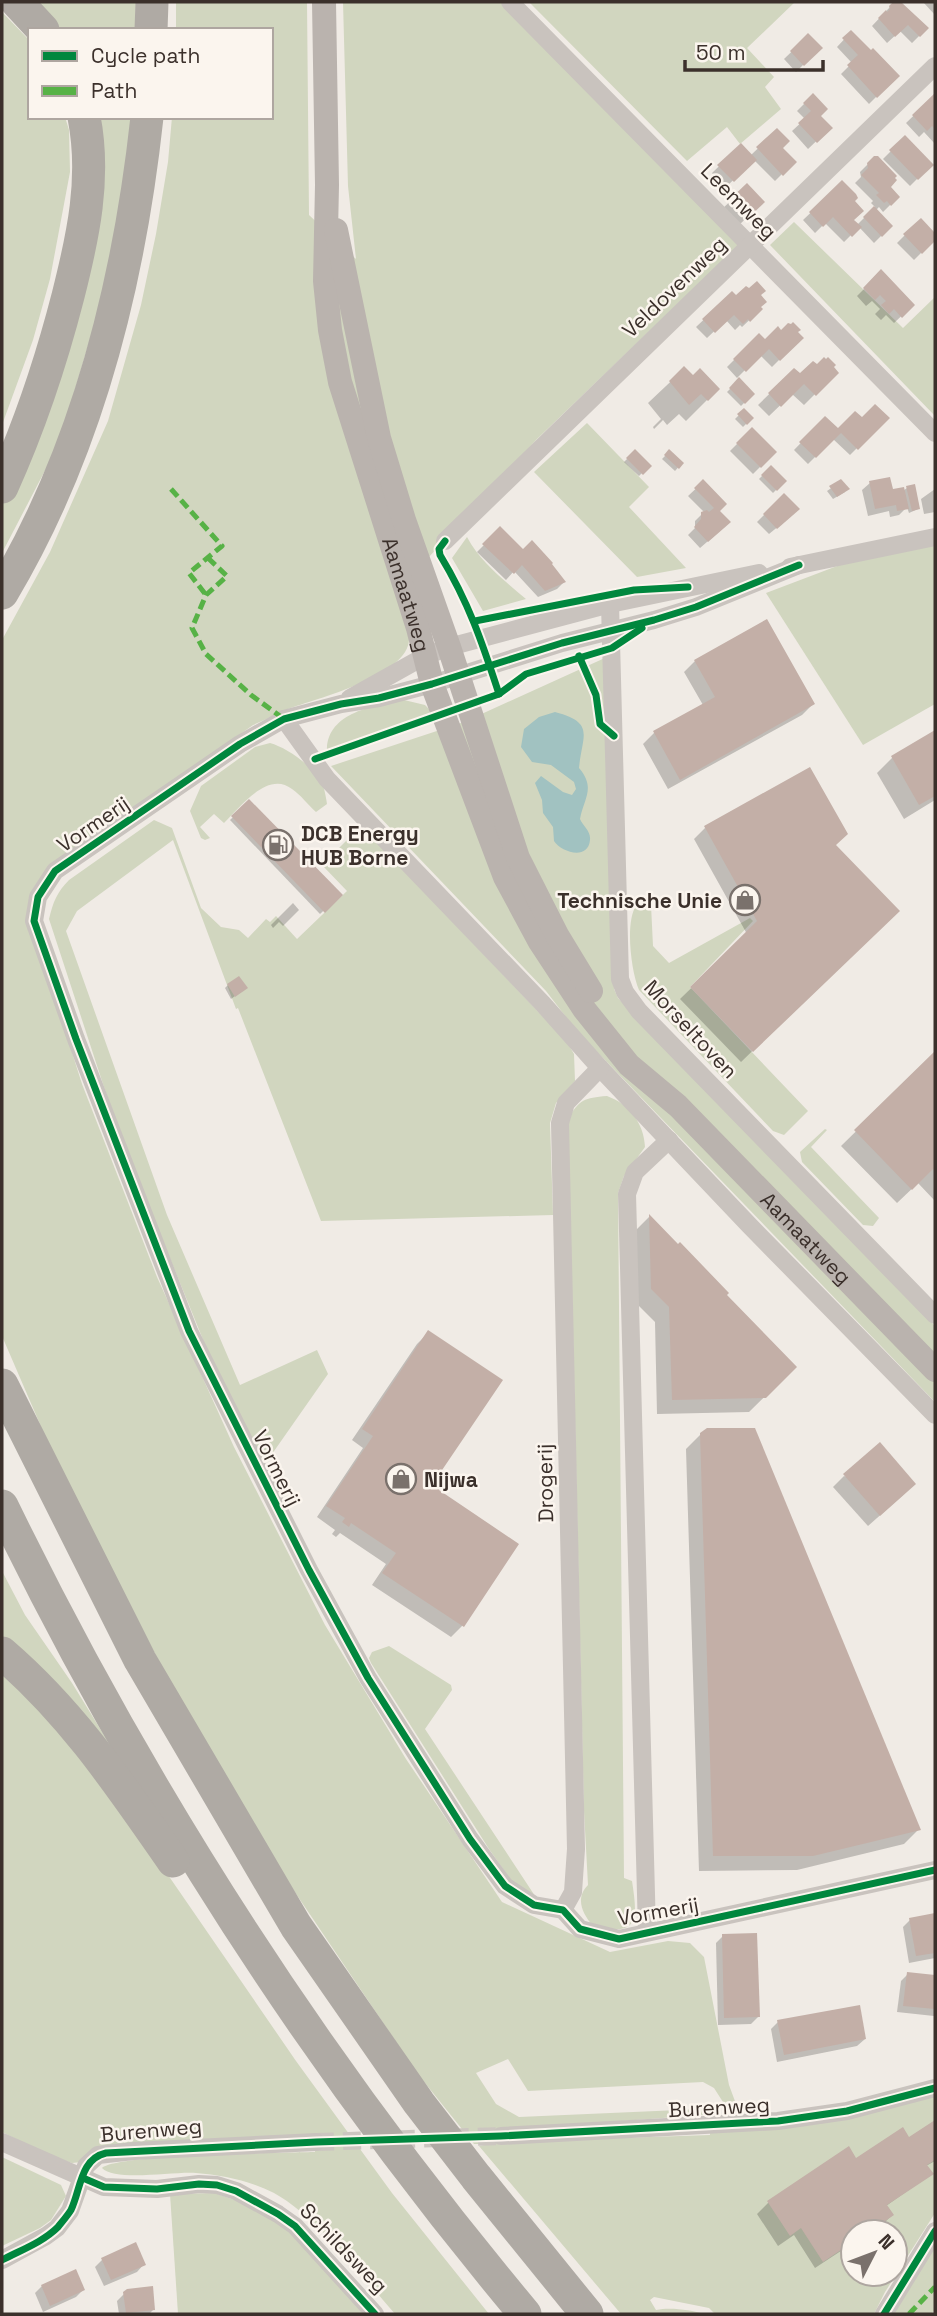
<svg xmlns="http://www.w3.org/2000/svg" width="937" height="2316" viewBox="0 0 937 2316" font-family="'Space Grotesk',sans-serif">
<rect width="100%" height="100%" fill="#f0ebe5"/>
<g fill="#d1d6bf" fill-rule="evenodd">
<path d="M32 2H136L135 30H55Z"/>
<path d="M176 2H307L309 215 356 259 348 186 343 2H503L741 243 537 439 396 593C400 605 409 627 409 639 409 676 315 699 288 709 276 714 265 720 253 725L41 878C30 891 27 900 29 917L82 1084 157 1277 234 1447 325 1625 406 1759 502 1902 610 1952 668 1941 690 1943 704 1957 729 2085 739 2112 730 2113 714 2088 703 2082 528 2091 508 2059 476 2073 496 2104 519 2117 702 2109 703 2115 501 2130 500 2142 710 2135V2131L935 2094V2213L885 2292 874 2314H715L709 2308 654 2297 650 2300 656 2310C671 2307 690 2310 705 2314H621L479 2146 489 2144H474L417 2073 257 1836 198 1734 107 1564 55 1459 2 1336V640L50 552 108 421 141 305 156 234 168 162 172 117H271V30H176ZM853 2232H895V2274H853Z"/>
<path d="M529 2H795L747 48 774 77 765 87 781 109 740 144 727 127 687 161Z"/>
<path d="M2 12 30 41V117H65L69 130 70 172 50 279 33 340 2 425Z"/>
<path d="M93 117H133L111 268 66 420 51 459 2 553V499L16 468Z"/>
<path d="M794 222 903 328 935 297V416L770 245Z"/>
<path d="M587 423 649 487 629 507 686 568 637 577 534 472Z"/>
<path d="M467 537C481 563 504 580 526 599L483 611 452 558Z"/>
<path d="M935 545V704L863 745 766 593 853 560Z"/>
<path d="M607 657 614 989 618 998 935 1326V1402L576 1030 546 991 331 766 464 722Z"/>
<path d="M404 700 425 705 433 713 327 750C327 712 376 705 404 700Z"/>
<path d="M270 743C288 748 316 768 323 786 325 791 326 798 327 804L316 812C308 805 301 795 292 789 268 770 240 807 224 823L214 814 200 827 210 838 205 840 201 838 190 811 201 786 255 747Z"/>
<path d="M154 820 172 828 201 908 221 927 239 930 248 938 266 919 270 922 276 916 297 939 347 891 322 865 354 833 374 839 567 1042 574 1054 575 1081 556 1103 550 1123 553 1215 321 1221 238 1008 236 1009 173 840 77 911 66 931 167 1215 240 1385 317 1350 328 1374 272 1454 261 1460 217 1374 137 1177 104 1087 49 919C53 902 57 892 69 880Z"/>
<path d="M651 905 653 946 669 963 750 918 753 921 690 987 808 1111 784 1135 773 1131 639 990C631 971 625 922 636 906Z"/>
<path d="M607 1096C629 1104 644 1123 645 1147L624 1176 618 1193 624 1878 632 1881C638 1920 639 1937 593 1926 582 1913 575 1898 588 1885L584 1811 568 1119C580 1099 584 1098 607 1096Z"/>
<path d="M825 1129 827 1130 811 1147 879 1218 873 1226 863 1225 802 1162 800 1152Z"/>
<path d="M2 1571 25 1615 72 1683 155 1818 2 1644Z"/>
<path d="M389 1646 451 1685 452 1690 425 1729 535 1896 518 1890 489 1849 371 1663 369 1658 372 1652Z"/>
<path d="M2 1671 51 1720 135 1827 296 2061 392 2193 489 2314H395C363 2277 316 2216 274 2193 251 2181 222 2175 196 2173 176 2171 115 2182 102 2168 118 2154 283 2153 315 2152V2137L72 2163 50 2156 2 2132Z"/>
<path d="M2 2157 61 2185 66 2196 51 2220 40 2228 2 2246Z"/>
<path d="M215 2193 254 2207 281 2223 365 2314H178L170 2194Z"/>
<path d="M935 2245V2310L931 2314H894Z"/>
</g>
<path fill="#a1c2c1" d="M555 712C596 723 582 735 579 768 596 788 584 798 580 819 583 826 591 831 590 840 588 861 561 852 554 841L553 827 543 813 542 800 535 783 541 776 563 792 572 795 576 789 574 782 551 765 532 762 521 747 524 729 539 717Z"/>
<g fill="#0003">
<path d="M923 2H935V15Z"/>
<path d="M890 7 927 28 912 43 900 31 887 43 872 26Z"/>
<path d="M851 32 897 76 869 104 841 74 852 63 837 47Z"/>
<path d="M808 36 820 48 796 72 784 59Z"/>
<path d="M813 95 819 116 830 128 808 149 792 131 805 119 797 111Z"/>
<path d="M935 95V144L924 132 919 137 906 123Z"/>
<path d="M777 130 780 148 794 162 775 181 754 160 725 188 712 173 741 145 751 155Z"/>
<path d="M905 137 931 165 910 186 883 159Z"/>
<path d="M874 158 888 187 898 197 883 212 879 207 876 210 891 226 874 243 859 227 844 242 825 223 815 233 803 220 842 183 852 201V220L857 225 875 207 871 203 873 201 855 183 861 177 860 172Z"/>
<path d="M747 186 763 202 738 226 722 209Z"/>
<path d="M920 220 935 235V239L914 260 897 243Z"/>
<path d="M881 272 913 305 894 323 886 315 881 320 875 314 880 309 872 301 866 306 857 296Z"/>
<path d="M732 293 736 298 759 295 761 309 742 327 740 325 735 330 726 320 707 338 696 327Z"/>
<path d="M780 332H796L801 338 772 367 760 355 737 378 727 367 759 335 765 341Z"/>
<path d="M684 369 693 378 718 389 686 421 679 414 667 425 663 420 654 429 653 427 661 419 648 403Z"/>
<path d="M794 370 801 376 837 372 804 405 792 394 769 416 758 405Z"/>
<path d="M739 380 753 394 741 406 727 392Z"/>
<path d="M744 410 752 418 743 427 735 419Z"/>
<path d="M825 418 838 430 862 420 887 418 850 455 833 439 808 464 794 450Z"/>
<path d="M752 429 775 452 753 474 730 451Z"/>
<path d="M635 451 649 466 639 476 624 462Z"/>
<path d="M669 452 682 463 675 471 662 459Z"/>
<path d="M771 467 785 481 773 493 759 479Z"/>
<path d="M703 482 718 511 722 529 700 548 688 535 695 528V521L704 512 688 496Z"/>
<path d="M840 482 845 492 833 499 827 491Z"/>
<path d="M870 483 892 491H903L907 488 918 509 909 513 907 507 899 515 890 517 889 511 868 516 862 490Z"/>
<path d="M935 489V512L924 514 921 499Z"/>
<path d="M784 495 791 516 769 534 757 522Z"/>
<path d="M500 529 523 551 564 582 557 589 538 597 514 571 506 580 477 552Z"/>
<path d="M695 661 813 704 802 715 668 789 643 744 654 733 703 705 684 672Z"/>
<path d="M935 732V800L904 819 877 773 892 758Z"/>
<path d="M249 802 340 895 320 914 230 820Z"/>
<path d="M705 828 834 845 897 911 741 1062 680 999 747 934 694 839Z"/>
<path d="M293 903 299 910 283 926 279 922 273 928 271 925Z"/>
<path d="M228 985 243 990 231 999 225 988Z"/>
<path d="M935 1054V1201L918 1183 897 1203 841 1146Z"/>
<path d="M649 1217 795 1367 749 1412 657 1414 655 1322 637 1304 635 1231Z"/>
<path d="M428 1333 434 1479 436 1490 517 1545 462 1626 451 1637 372 1585 386 1564 340 1533 336 1537 332 1534 335 1530 317 1517 363 1448 352 1440 417 1344Z"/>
<path d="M701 1434 919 1829 904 1844 797 1870 699 1871 686 1449Z"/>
<path d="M844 1476 903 1495 868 1526 833 1487Z"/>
<path d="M935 1914V1958L909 1963 903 1927 910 1920Z"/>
<path d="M723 1936 758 2017 751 2024 718 2025 716 1943Z"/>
<path d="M908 1974 935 1977 934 2016 897 2012 901 1981Z"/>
<path d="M778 2022 865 2039 857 2046 777 2062 771 2029Z"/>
<path d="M935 2122V2161L926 2166 931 2174 886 2206 892 2215 885 2222 870 2232H853V2243L815 2268 794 2235 778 2246 757 2214 768 2203 848 2149 856 2160 908 2139Z"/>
<path d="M102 2260 144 2264 137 2272 104 2286 95 2267Z"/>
<path d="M42 2286 83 2290 76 2297 43 2312 35 2293Z"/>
<path d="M127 2291 153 2310 149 2314H119L117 2301Z"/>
</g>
<g fill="#c3afa7">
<path d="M893 2H901L929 28 920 37 908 25 895 37 878 18 886 10 887 12 890 9 889 6Z"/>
<path d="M851 30 871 50 873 48 900 76 877 98 847 65 858 55 842 38Z"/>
<path d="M808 33 823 48 804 66 790 51Z"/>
<path d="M813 93 828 109 821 116 833 128 817 143 798 123 811 111 803 103Z"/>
<path d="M935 93V129L932 126 927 131 912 115Z"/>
<path d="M777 128 790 141 783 148 797 162 783 176 756 147Z"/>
<path d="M905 135 934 165 918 180 889 150Z"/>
<path d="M741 143 757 160 734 182 717 165Z"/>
<path d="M874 156H878L897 176 895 178 897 180 891 187 900 197 891 206 887 201 884 203 876 195 879 193 861 175 868 168 867 163Z"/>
<path d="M842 180 856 194 858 198 855 201 864 211 854 220 862 227 852 237 833 217 823 227 809 212Z"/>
<path d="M747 183 765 202 746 220 728 201Z"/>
<path d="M874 206 893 226 882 237 863 217Z"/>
<path d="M921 218 935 233V241L922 254 903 234Z"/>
<path d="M881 269 915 305 902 318 894 309 889 314 881 305 886 301 880 295 875 300 863 288Z"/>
<path d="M757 281 766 291 761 295 767 302 761 307 763 309 750 322 748 319 743 324 734 315 715 333 702 319 732 291 736 295 746 286 749 288Z"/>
<path d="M793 322 801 330 798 332 804 338 780 361 769 349 746 372 733 359 759 333 765 339 778 326 781 330 788 323 791 324Z"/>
<path d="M824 357 826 359 828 357 836 365 834 367 839 373 816 396 804 384 781 407 768 393 794 368 800 373 813 361 817 364Z"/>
<path d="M684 366 693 375 700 368 720 389 708 401 701 394 689 405 669 381Z"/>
<path d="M739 377 755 394 745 404 729 388Z"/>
<path d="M875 404 890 418 858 450 841 433 816 458 799 442 825 416 838 428 855 411 862 417Z"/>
<path d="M744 408 754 418 747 425 737 414Z"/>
<path d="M752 427 777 452 761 468 736 443Z"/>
<path d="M635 449 652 466 643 475 626 458Z"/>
<path d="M669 449 684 463 679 469 664 455Z"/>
<path d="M771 465 787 481 777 491 761 475Z"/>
<path d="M890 477 893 489 904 487 909 509 897 511 896 505 875 509 869 481Z"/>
<path d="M703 479 727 504 720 511 731 522 708 542 694 527 701 519V512L707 510 709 512 714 508 694 488Z"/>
<path d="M841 479 850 489 837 497 829 486Z"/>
<path d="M915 484 920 509 912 511 906 486Z"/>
<path d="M784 493 800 509 777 529 763 514Z"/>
<path d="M500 526 523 549 532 540 553 563 552 564 566 582 545 591 522 565 514 574 482 544Z"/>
<path d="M767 619 815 704 680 780 653 731 715 697 694 660Z"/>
<path d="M935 730V796L919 805 891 756Z"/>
<path d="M810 767 848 834 836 845 900 911 753 1052 690 987 757 921 704 826Z"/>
<path d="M249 799 343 895 325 913 231 816Z"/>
<path d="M239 976 248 988 235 997 227 984Z"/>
<path d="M935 1051V1171L933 1169 912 1190 854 1130Z"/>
<path d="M649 1214 678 1244 680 1242 729 1293 727 1295 797 1367 766 1398 672 1400 669 1307 651 1289Z"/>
<path d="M428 1330 503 1380 436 1479 443 1483 439 1490 519 1544 464 1627 382 1573 396 1553 351 1523 349 1527 342 1522 345 1518 326 1506 373 1436 362 1429Z"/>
<path d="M707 1428H755L921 1830 813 1856H713L700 1433Z"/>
<path d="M880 1442 916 1484 880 1516 843 1474Z"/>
<path d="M935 1913V1953L916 1956 909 1918Z"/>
<path d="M757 1933 760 2017 724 2018 722 1934Z"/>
<path d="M907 1972 935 1975V2009L903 2006Z"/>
<path d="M860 2005 866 2039 784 2055 777 2020Z"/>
<path d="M935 2120V2160L927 2165 934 2174 887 2205 894 2215 869 2232H853V2242L823 2262 801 2228 790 2236 767 2201 849 2146 856 2158 903 2127 909 2137Z"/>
<path d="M136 2242 146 2265 111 2280 101 2258Z"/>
<path d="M76 2269 85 2290 50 2306 41 2285Z"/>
<path d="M153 2286 155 2310 126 2313 123 2292 127 2289Z"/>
</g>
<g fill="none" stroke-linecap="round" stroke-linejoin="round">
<path stroke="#ccc6c0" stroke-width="18" stroke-dasharray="18 9" stroke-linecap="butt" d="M316 2142 501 2136"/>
<g stroke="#c9c3be" stroke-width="18">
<path d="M510 2 935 433"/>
<path d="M445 541 935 66"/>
<path d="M799 565 696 607 654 620 562 643 432 684 379 698 341 704 284 719 240 744 55 871 38 897 34 921 76 1039 189 1331 309 1570 368 1678 470 1839 505 1886 534 1905 563 1910 580 1929 619 1939 935 1870"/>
<path d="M790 567 935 537"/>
<path d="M610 604 620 979 625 992 639 1011 935 1315"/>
<path d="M350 698 425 656 449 647 610 604 759 573"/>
<path d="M284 719 327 779 543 1004 600 1068 749 1225 935 1415"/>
<path d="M563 1910 573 1892 576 1849 560 1123 566 1103 600 1068"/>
<path d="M647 1931 627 1194 635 1172 669 1140"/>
<path d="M501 2136 778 2121 847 2111 935 2088"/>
<path d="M2 2142 104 2187 157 2189 199 2184 217 2185 236 2191 278 2214 295 2226 375 2314"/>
<path d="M2 2260 46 2236 57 2228 70 2211 86 2166 98 2155 134 2151 316 2142"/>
<path d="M884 2314 935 2231"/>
</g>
<g stroke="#bab3ae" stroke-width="24">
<path id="s1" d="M324 2 327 185 325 281 330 330 340 382 418 628 432 684 505 877 540 942 584 1009 629 1065 678 1106 935 1370"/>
<path d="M336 230 379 438 404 520 449 647 518 858 557 935 591 991"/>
</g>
<g stroke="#afaaa4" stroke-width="33">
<path d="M17 2 43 30"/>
<path d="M151 30 152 2"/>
<path d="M2 487C30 425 51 362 68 296 83 237 96 178 84 117"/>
<path d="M2 593C88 449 129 283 147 117"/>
<path d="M2 1385 140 1660 296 1926 419 2103 476 2177 587 2314"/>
<path d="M2 1506C143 1796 318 2067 525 2314"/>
<path d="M2 1653C73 1714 120 1785 173 1861"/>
</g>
<g stroke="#57b246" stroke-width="5" stroke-dasharray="10 5" stroke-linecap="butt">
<path d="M171 489 222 546 189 573 206 595"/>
<path d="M208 558 227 576 206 595 192 628 206 654 251 695 284 719"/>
<path d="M909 2314 935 2287"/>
</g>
<g stroke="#fbf5ee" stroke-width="11">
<g id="cycleway">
<path d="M445 541 439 549 440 555C469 603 482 642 499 694"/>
<path d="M799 565 696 607 654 620 562 643 432 684 379 698 341 704 284 719 240 744 55 871 38 897 34 921 76 1039 189 1331 309 1570 368 1678 470 1839 505 1886 534 1905 563 1910 580 1929 619 1939 935 1870"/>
<path d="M475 621 634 590 688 587"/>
<path d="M579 656 596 695 600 724 614 736"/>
<path d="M315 759 499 694 526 674 612 648 642 628"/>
<path d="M83 2178 104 2187 157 2189 199 2184 217 2185 236 2191 278 2214 295 2226 375 2314"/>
<path d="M2 2260C21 2250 43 2242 58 2227 62 2222 68 2215 71 2210 81 2189 80 2159 106 2153L316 2142 501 2136 778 2121 847 2111 935 2088"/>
<path d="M884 2314 935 2231"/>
</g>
</g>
<use href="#cycleway" stroke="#00873e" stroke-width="7"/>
</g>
<defs>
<g id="fuel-ring" transform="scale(1.575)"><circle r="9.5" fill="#fbf5ee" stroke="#7a716c" stroke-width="1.5"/><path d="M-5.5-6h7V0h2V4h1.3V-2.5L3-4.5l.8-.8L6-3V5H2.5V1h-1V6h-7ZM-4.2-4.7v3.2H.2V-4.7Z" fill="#7a716c"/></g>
<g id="shop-ring" transform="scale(1.575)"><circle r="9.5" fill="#fbf5ee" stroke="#7a716c" stroke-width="1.5"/><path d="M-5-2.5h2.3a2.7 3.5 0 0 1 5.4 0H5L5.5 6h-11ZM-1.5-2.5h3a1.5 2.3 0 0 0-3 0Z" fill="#7a716c"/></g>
</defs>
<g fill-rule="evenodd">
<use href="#fuel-ring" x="278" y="845"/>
<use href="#shop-ring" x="745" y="900"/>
<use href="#shop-ring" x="401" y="1479"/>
</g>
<g text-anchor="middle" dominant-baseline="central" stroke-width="5" stroke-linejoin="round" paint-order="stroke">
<g font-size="21" fill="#3b302b" stroke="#fbf5ee">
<text transform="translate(739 201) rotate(45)">Leemweg</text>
<text transform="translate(674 287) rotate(-44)">Veldovenweg</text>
<text stroke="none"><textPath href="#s1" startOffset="604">Aamaatweg</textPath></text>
<text transform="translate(93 824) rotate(-34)">Vormerij</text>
<text transform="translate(691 1029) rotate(47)">Morseltoven</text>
<text stroke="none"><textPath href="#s1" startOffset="1377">Aamaatweg</textPath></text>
<text transform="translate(277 1468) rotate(64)">Vormerij</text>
<text transform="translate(545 1483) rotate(-91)">Drogerij</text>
<text transform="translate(658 1911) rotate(-10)">Vormerij</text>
<text transform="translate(719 2107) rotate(-3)">Burenweg</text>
<text transform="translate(151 2130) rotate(-5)">Burenweg</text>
<text transform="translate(344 2248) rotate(46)">Schildsweg</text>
</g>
<g font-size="21" font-weight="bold" fill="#3b302b" stroke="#fbf5ee" text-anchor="start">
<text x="301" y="833">DCB Energy<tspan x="301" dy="24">HUB Borne</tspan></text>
<text x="722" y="900" text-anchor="end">Technische Unie</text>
<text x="424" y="1479">Nijwa</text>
</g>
</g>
<rect width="937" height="2316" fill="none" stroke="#3b302b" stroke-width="7"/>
<rect x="28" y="28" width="245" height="91" fill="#fbf5ee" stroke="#aea6a0" stroke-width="2"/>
<rect x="42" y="51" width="35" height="10" fill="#00873e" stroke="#aea6a0" stroke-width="2"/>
<text x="91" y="63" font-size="21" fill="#3b302b">Cycle path</text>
<rect x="42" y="86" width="35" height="10" fill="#57b246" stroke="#aea6a0" stroke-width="2"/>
<text x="91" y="98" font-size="21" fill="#3b302b">Path</text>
<g transform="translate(874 2253) rotate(48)"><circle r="33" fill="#fbf5ee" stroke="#aea6a0" stroke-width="2"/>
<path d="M0-5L12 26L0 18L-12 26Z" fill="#7a716c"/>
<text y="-10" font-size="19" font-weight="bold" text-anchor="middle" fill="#3b302b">N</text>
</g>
<path d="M685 60v10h138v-10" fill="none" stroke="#3b302b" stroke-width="3.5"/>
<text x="696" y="60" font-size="21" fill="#3b302b" stroke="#fbf5ee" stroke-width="5" paint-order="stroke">50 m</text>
</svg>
